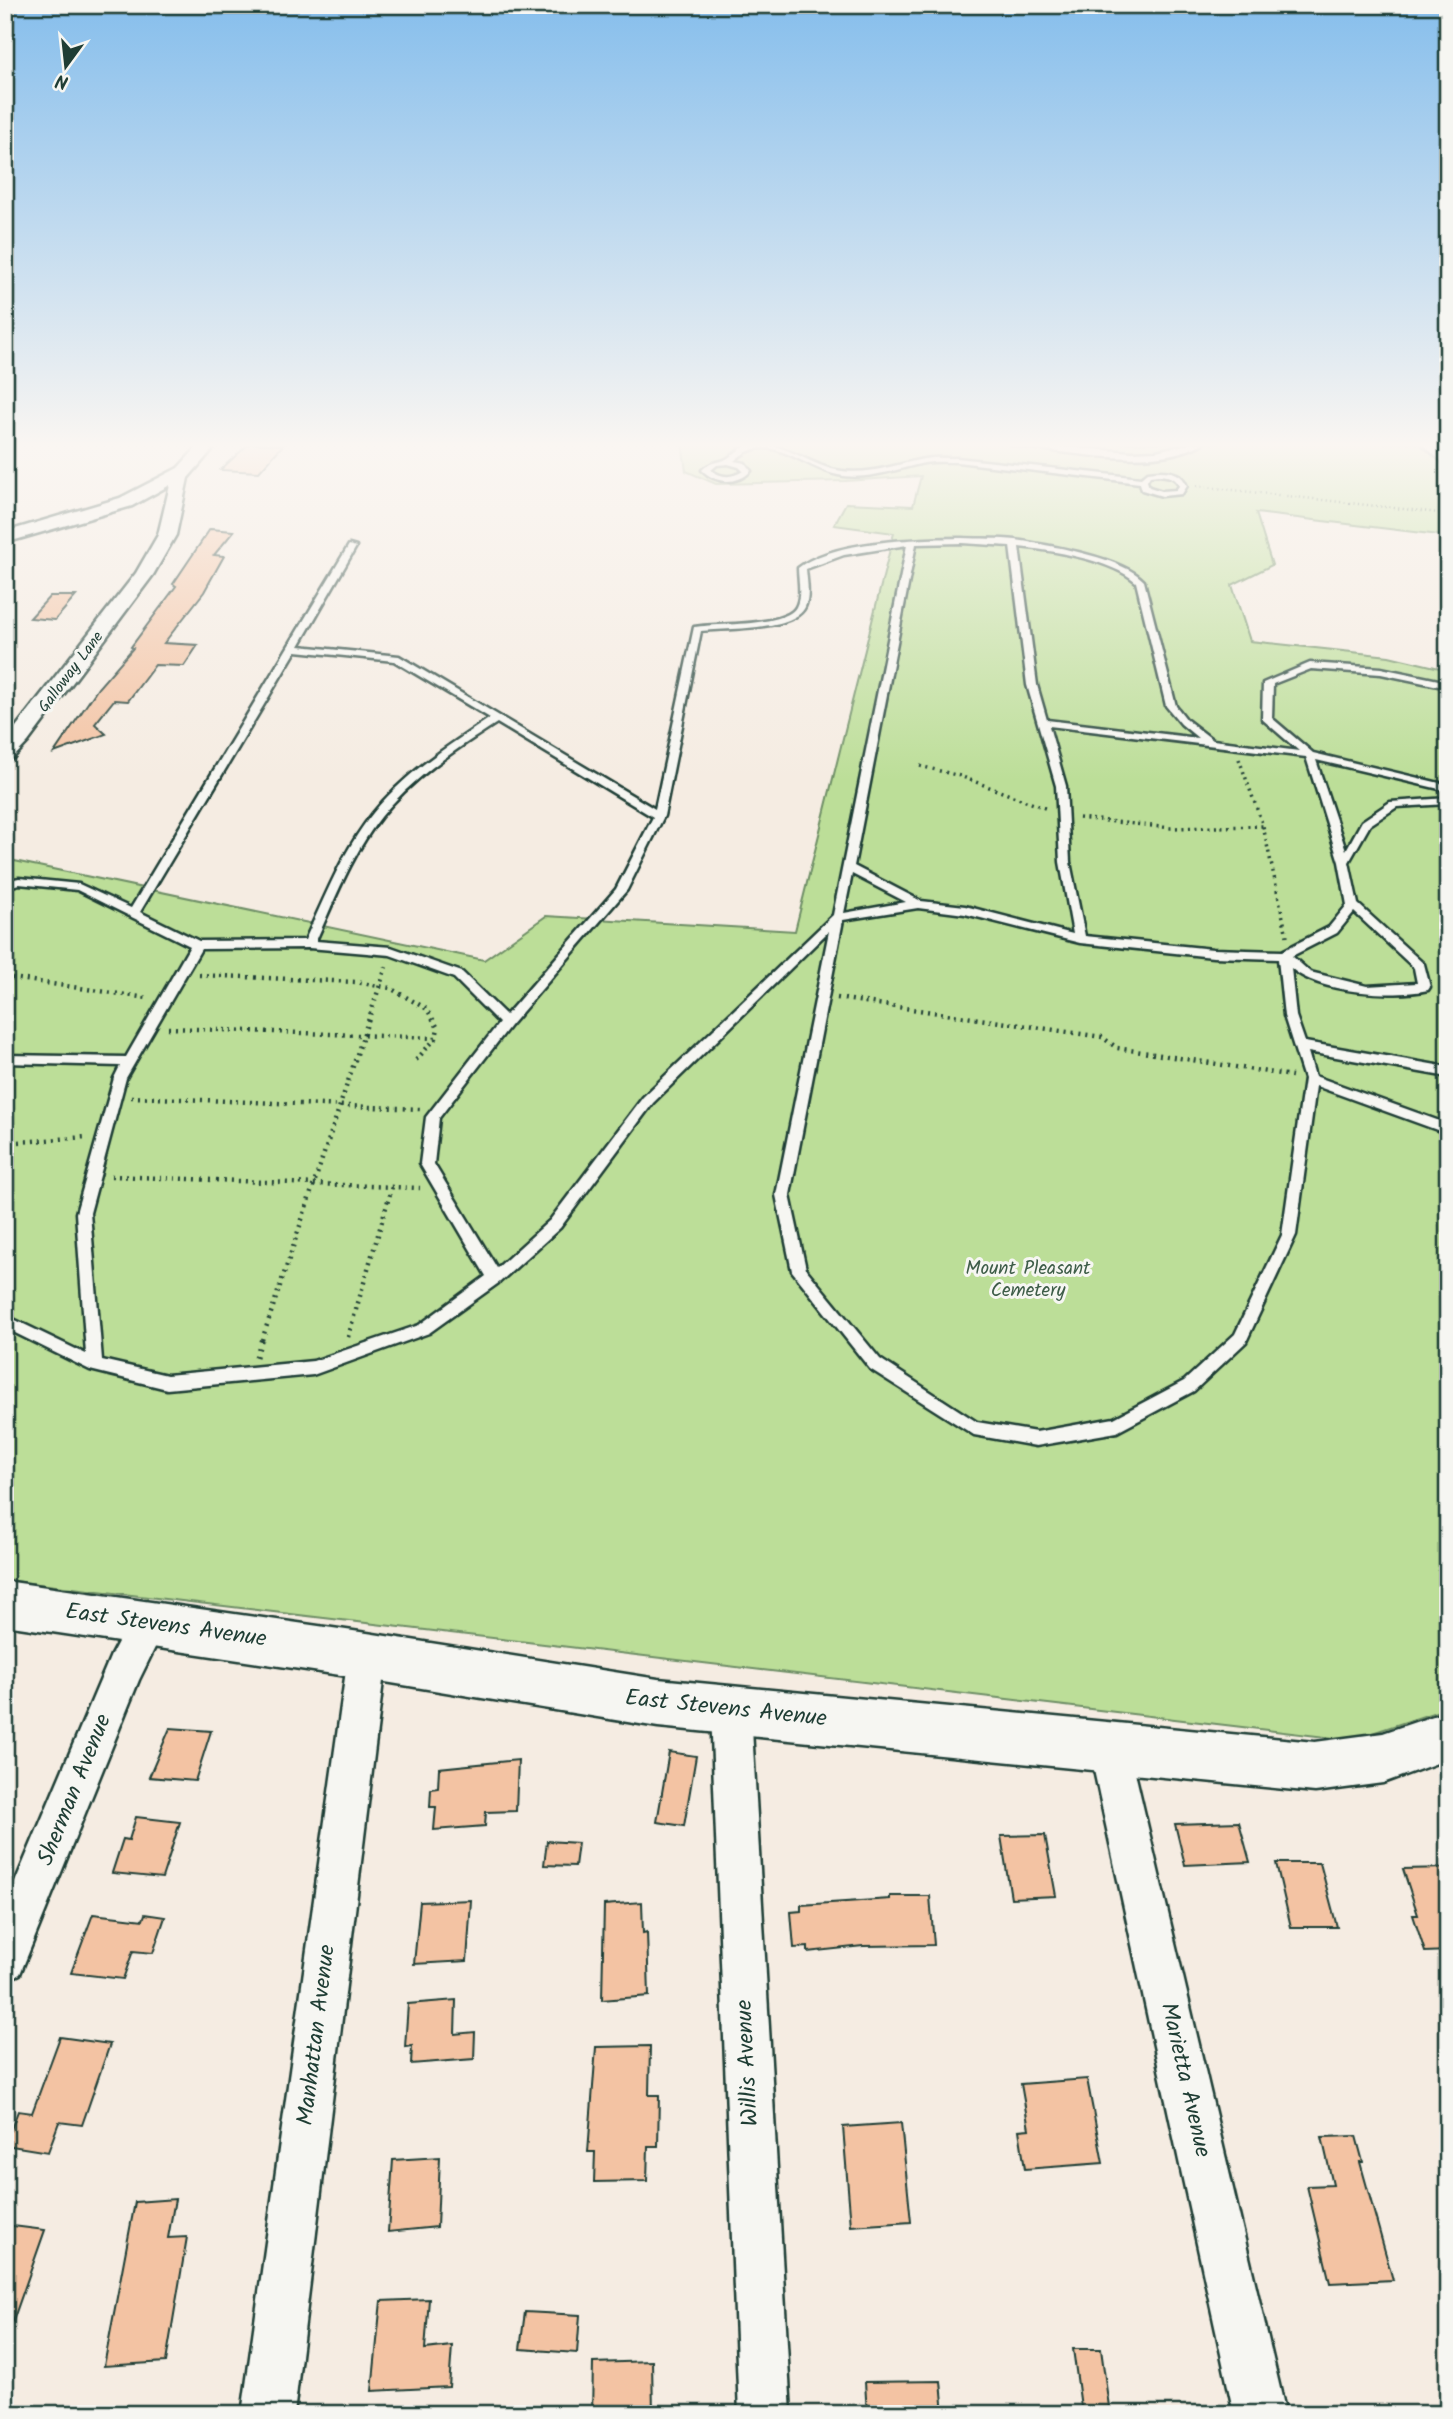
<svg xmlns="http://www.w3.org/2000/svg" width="1453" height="2419" viewBox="0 0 1453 2419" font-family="Kalam,sans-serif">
<rect width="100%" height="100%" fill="#f5ece2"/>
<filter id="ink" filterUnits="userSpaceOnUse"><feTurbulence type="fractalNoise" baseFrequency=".0143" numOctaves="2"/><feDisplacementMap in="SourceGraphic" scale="14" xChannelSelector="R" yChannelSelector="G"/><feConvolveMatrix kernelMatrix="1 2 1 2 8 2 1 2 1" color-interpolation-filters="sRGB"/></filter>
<g filter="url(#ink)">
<path fill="#bcde98" stroke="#6e8e66" stroke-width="2" d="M682 443H1441L1448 449V536L1256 513 1272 565 1232 585 1250 641 1389 656 1448 670V1708L1351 1740 5 1580V859L484 960 546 916 795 931 894 533 834 525 846 503 913 506 921 476 845 481 716 484 686 471Z"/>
<g fill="#f3c3a3" stroke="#1f3d34" stroke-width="2">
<path d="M250 443 283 445 259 472 220 470Z"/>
<path d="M210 529 234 531 214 555 224 556 204 592 164 643 198 645 184 666 155 665 128 701 114 700 95 724 106 734 54 753 98 688 133 648 131 647 171 593 176 586 173 584Z"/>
<path d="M50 596H76L55 620 30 618Z"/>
<path d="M170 1728 211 1731 195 1781 149 1777Z"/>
<path d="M669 1752 696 1756 684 1826 657 1822Z"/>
<path d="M518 1760 516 1811 486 1812 485 1826 434 1830 436 1807H430L431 1789 438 1788 439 1768Z"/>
<path d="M136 1817 180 1822 162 1878 112 1873 123 1839 129 1840Z"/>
<path d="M1239 1822 1250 1862 1185 1865 1175 1824Z"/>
<path d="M1045 1835 1056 1896 1011 1898 1001 1836Z"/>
<path d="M547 1841 578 1843 575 1866 544 1865Z"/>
<path d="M1276 1863H1320L1337 1927H1291Z"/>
<path d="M1448 1868V1951L1425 1952 1413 1915H1418L1403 1869Z"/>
<path d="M890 1896H930L934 1945 863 1946 808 1952V1947L794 1948 791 1912 801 1911V1905L890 1899Z"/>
<path d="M471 1900 467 1961 414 1964 420 1902Z"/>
<path d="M642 1902 643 1933 647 1932 649 1996 602 2000 604 1905Z"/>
<path d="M93 1914 143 1920 145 1914 165 1917 153 1953 133 1951 123 1979 71 1973Z"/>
<path d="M456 2000 455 2034 475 2032 474 2059 411 2064 412 2046 405 2047 408 2004Z"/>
<path d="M60 2037 110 2044 82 2125 59 2122 48 2152 5 2145 18 2111 32 2113Z"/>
<path d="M650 2046 649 2095H659L658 2146H648L647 2181 594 2182 595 2152H588L596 2047Z"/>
<path d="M1087 2079 1103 2163 1025 2169 1019 2130 1029 2129 1021 2084Z"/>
<path d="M901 2123 911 2222 851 2226 843 2127Z"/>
<path d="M1356 2136 1363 2162H1360L1393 2280 1330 2283 1307 2186 1333 2185 1322 2137Z"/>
<path d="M440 2157 437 2227 388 2232 393 2160Z"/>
<path d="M175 2199 168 2238 187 2237 166 2362 104 2366 135 2202Z"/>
<path d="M5 2225 45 2230 8 2335 5 2334Z"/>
<path d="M429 2299 425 2349 452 2346 449 2387 372 2391 381 2301Z"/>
<path d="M525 2312 580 2315 577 2353 520 2349Z"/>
<path d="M1073 2349H1101L1110 2414H1082Z"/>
<path d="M652 2361 653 2414H592L593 2363Z"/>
<path d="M941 2381 944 2414H867L865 2382Z"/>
</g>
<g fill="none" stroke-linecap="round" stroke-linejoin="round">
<g stroke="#1f3d34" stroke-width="5">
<g id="service">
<path d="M754 443C787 443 811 467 842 471 870 475 897 464 924 459 935 457 946 458 957 458L1141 478 1148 472C1163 470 1181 469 1187 486L1182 494 1162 496 1142 490 1140 483 957 462C946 462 935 461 924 463 896 469 867 481 838 475 800 467 769 428 734 461L745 463 751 471C737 485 716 484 702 470 714 459 719 464 728 458 738 451 743 446 754 443ZM728 464 739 467 743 471C732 478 721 478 711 470L717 465ZM1158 475C1167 476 1176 476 1179 486L1176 490 1162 491 1149 487 1147 481 1150 476Z"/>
<path d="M1008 443 1132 452 1156 451 1193 443H1203C1163 467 1090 456 1046 450 1034 448 1019 448 1008 443Z"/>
<path d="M1421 443H1428L1448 461V467Z"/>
<path d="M962 538C979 539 1000 538 1016 540 1047 545 1123 557 1144 581L1176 706 1187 720 1213 740 1299 751 1262 719 1263 683 1310 663 1381 668 1448 682V688L1381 674 1311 669 1273 684 1272 718 1313 753 1448 785V791L1316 760 1346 850 1362 821 1390 802 1448 798V804L1397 807 1370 825 1349 862 1358 904 1424 964 1430 987 1428 990C1393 998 1318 993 1291 968L1296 1016 1305 1042 1448 1067V1077L1308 1052 1315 1076 1448 1124V1134L1316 1086 1296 1235 1246 1342 1194 1391 1117 1432 1036 1446 974 1435 870 1369 792 1271 776 1195 829 931 653 1103 560 1228 500 1282 429 1333 313 1375 167 1389 90 1370 5 1328V1315L86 1354 76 1213 114 1078 120 1066 5 1063V1055L126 1057 190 946 77 890 19 884 5 888V881L19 878 79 884 131 908 349 545 356 547 299 646 399 656 655 809 694 627C715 623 785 627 796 607 802 596 798 579 798 568 834 540 917 539 962 538ZM962 543 1010 546 1027 685 1056 786 1060 862 1073 934 965 906 921 901 854 866 916 544ZM907 545 833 915 643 1097 550 1220 497 1268 434 1164 439 1118 510 1026 627 890 664 816 701 631C725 628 794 631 805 607 810 596 807 581 806 569L844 555ZM1019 547C1051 550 1112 560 1136 582L1166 706 1181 724 1198 738 1047 720 1037 685ZM296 651 394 661 490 718C448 746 405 773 373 813 343 850 325 897 305 940L199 941 140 912ZM497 723 653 817 616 889 506 1015 462 972 391 947 316 941C335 899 352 854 381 817 412 778 455 750 497 723ZM1049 726 1306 757 1339 862 1347 905 1329 927 1282 951 1213 949 1085 936 1070 862 1066 786ZM852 874 906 902 844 913ZM918 908 965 914 1080 943 1213 957 1278 959 1284 1016 1304 1079 1282 1235 1235 1334 1184 1381 1114 1418 1036 1432 977 1422 880 1359 806 1269 790 1195 843 920ZM1354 912 1414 968 1417 983 1367 986 1310 972 1292 956 1337 933ZM309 948 390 955 454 978 499 1023 426 1117 420 1164 486 1276 419 1325 313 1361 167 1375 102 1360 90 1213 126 1078 201 949Z"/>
</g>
</g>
<g stroke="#1f3d34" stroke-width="5">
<g id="minor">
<path d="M201 443H218L188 478 176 535 153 575 28 742 13 758 5 759V741L136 573 158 535 170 485 132 506 5 543V532L120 498 178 468Z"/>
<path d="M148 1605 161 1610 167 1623 139 1680 20 1974 5 1981V1906L111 1655 135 1610Z"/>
<path d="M367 1637 380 1643 386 1656 294 2414H242L348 1656 354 1643Z"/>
<path d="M731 1691 745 1697 751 1711 791 2414H739L711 1711 717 1697Z"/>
<path d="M1109 1727 1123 1733 1129 1747 1286 2414H1234L1089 1747 1095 1733Z"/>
</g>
</g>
<g stroke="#1f3d34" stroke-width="5">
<path id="tertiary" d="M5 1581 367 1633 658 1679 1315 1742 1383 1733 1448 1711V1759L1383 1783 1315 1792 658 1727 367 1679 5 1625Z"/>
</g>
<path stroke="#1f3d34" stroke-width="2.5" stroke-dasharray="1 3.5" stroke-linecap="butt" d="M1197 486 1448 514"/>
<g stroke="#1f3d34" stroke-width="3.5" stroke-dasharray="2 4.5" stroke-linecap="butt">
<path d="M1239 759 1263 826 1287 936"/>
<path d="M920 766 960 776 1047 809"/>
<path d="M1079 818 1171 828 1263 826"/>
</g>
<g stroke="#1f3d34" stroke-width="4.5" stroke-dasharray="2 5" stroke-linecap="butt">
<path d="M199 975 356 982 390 988 427 1009 438 1028 436 1038 416 1060"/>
<path d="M5 977 147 998"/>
<path d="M837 998 1102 1037 1117 1048 1292 1076"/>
<path d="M168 1028 436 1038"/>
<path d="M131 1097 420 1109"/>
<path d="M5 1143 86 1137"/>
<path d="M111 1176 420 1188"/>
<path d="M348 1337 392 1187"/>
<path d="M262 1340 386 967"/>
</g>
<path stroke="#1f3d34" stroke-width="5" stroke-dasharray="2 6" stroke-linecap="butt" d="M256 1357 262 1338"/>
<use href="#service" fill="#f6f6f2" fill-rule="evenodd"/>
<use href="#minor" fill="#f6f6f2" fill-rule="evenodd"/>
<use href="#tertiary" fill="#f6f6f2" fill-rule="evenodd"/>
</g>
</g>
<linearGradient id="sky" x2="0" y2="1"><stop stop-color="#86beec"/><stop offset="0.57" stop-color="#faf6f2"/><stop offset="1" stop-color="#faf6f2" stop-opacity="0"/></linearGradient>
<rect width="1453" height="781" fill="url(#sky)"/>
<g text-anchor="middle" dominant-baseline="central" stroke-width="6" stroke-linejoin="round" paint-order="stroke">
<g font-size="16" fill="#1f3d34" stroke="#f6f6f2">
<text transform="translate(71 672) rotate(-53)">Galloway Lane</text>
</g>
<g font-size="19" fill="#3e5d48" stroke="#f6f6f2">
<text x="1028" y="1269">Mount Pleasant<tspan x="1028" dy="22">Cemetery</tspan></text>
</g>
<g font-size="23" fill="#1f3d34" stroke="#f6f6f2">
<text transform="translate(166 1626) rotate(8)">East Stevens Avenue</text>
<text transform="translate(726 1709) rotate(6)">East Stevens Avenue</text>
<text transform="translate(75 1790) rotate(-68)">Sherman Avenue</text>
<text transform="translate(317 2035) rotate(-83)">Manhattan Avenue</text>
<text transform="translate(748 2063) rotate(-93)">Willis Avenue</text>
<text transform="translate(1185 2080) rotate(77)">Marietta Avenue</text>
</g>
</g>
<rect width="1453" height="2419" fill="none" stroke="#f6f6f2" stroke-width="28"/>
<rect x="14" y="14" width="1425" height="2391" fill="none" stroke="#1f3d34" stroke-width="2.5" filter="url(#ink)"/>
<g transform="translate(66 66) rotate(195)" stroke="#f6f6f2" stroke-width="5" paint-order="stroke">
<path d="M0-5L12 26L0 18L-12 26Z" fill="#1f3d34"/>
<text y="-10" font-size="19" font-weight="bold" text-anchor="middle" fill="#1f3d34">N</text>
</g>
</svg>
